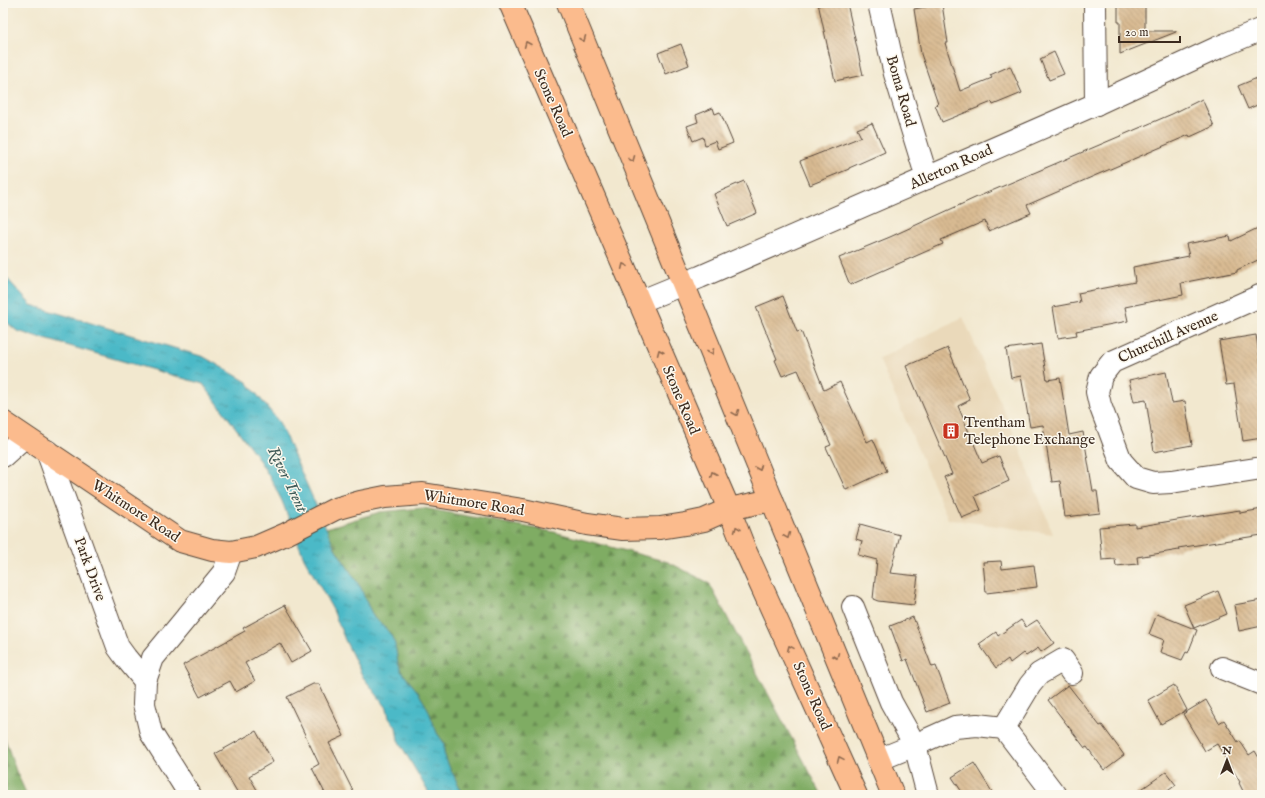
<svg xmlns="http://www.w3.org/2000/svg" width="1265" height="798" viewBox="0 0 1265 798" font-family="'IM FELL English',serif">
<defs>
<pattern id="forest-firs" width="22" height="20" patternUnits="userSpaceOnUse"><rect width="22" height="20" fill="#7fac64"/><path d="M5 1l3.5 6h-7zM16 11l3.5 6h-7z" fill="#698c52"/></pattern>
<pattern id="water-ripples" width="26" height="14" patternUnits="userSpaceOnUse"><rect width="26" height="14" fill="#4cb9c7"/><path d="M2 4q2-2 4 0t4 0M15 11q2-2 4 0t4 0" fill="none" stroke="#4097a1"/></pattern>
<pattern id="building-back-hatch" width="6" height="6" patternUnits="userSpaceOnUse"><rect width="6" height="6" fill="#d9bb93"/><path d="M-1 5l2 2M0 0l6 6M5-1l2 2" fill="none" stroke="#b19877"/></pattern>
</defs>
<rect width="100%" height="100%" fill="#fbf7ec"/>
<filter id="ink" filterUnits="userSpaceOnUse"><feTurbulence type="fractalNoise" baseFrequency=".025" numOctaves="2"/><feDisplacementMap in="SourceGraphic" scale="8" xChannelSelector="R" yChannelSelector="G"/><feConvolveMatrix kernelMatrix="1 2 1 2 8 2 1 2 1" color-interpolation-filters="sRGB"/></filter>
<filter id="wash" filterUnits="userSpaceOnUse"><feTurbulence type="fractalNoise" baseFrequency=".012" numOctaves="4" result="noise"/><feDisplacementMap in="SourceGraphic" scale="16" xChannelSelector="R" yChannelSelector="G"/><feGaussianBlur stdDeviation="0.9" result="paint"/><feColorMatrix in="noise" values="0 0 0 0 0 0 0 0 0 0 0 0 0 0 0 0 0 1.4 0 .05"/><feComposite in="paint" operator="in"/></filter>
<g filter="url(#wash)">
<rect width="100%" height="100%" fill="#f2e8cf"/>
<path fill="#ead9ba" d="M963 317 1015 436 1053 534 948 519 879 359Z"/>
<g fill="url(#forest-firs)" stroke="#5d6b41">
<path d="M423 508 554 532 668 562 709 583 822 795H461V790L448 764 444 753V743L437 733 428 709 418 692 401 671 398 663 395 644 383 625 374 618 365 599 361 588 335 548 326 528 380 512Z"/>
<path d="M3 733 16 771 27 795H3Z"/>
</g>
<path fill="url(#water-ripples)" stroke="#447272" d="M3 274 31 305 204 357 247 382 279 422 335 548 361 588 365 599 374 618 383 625 391 635 395 644 398 663 401 671 418 692 428 709 437 733 444 743V753L448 764 461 790V795H430L398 740 396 727 389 718 387 708 363 677 345 640 333 610 304 558 282 501 272 481 256 455 203 384 17 331 3 319Z"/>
<g id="blocks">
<g fill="url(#building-back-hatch)">
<path d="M818 3H847L863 75 835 81Z"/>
<path d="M1118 3H1145V31H1176V32L1120 54V22H1118Z"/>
<path d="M942 4 948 43H945L960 91 992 78 990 75 1010 66 1022 93 993 105 992 102 942 122 935 105 938 104 921 54 914 9Z"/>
<path d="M681 44 689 65 666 74 658 53Z"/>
<path d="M1054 52 1064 74 1049 80 1040 59Z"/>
<path d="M1262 76V103L1248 109 1238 86Z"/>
<path d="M1202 99 1214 126 1190 137 1189 135 1027 205 1031 213 989 231 985 221 941 240 943 244 850 285 839 258 890 237 975 198 1172 114Z"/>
<path d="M713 108 715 114 720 112 733 143 718 149 715 141 705 145 703 137 693 141 687 126 698 122 696 115Z"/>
<path d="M872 123 885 152 849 168V169L810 185 800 161 861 137 857 129Z"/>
<path d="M744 181 757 213 727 226 714 194Z"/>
<path d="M1262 226V258L1237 270V272L1181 283 1183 295 1125 307 1128 321 1076 331 1077 335 1058 338 1053 307 1080 302 1078 293 1135 282 1133 267 1189 256 1186 244 1230 236 1231 241Z"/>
<path d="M783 296 797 332 801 331 824 390 840 382 867 442 873 439 887 471 846 490 826 447 831 445 798 370 782 376 775 360 777 359 756 307Z"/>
<path d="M1256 335 1262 372V438L1243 441 1234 384 1226 385 1219 341Z"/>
<path d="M1041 344 1047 380 1060 378 1069 435 1083 432 1093 491H1097L1100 513 1065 517 1060 481 1052 482 1043 425 1030 427 1021 376 1011 378 1006 349Z"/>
<path d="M948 348 970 400 958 406 982 463 999 456 1009 481 975 496 981 510 962 518 944 477 952 474 906 366Z"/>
<path d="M1166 372 1172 403 1185 401 1192 445 1154 452 1146 400 1134 402 1129 380Z"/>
<path d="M1262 509V535L1178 548 1179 550 1137 557 1138 564 1116 566 1115 559 1102 560 1099 527 1135 524V527L1207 515 1240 510V513Z"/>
<path d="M860 524 900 535 890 573 918 576 914 605 878 601 873 599 877 560 858 555 862 541 856 539Z"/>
<path d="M1001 561 1002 569 1034 565 1037 587 986 593 983 562Z"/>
<path d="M1218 591 1227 614 1194 628 1184 605Z"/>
<path d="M1262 600V626L1239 631 1234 605Z"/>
<path d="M285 605 312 651 291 663 280 643 245 663 255 681 236 692 230 681 200 697 183 665 245 631 243 628Z"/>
<path d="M1157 614 1197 630 1188 653 1186 652 1182 660 1160 652 1164 640 1149 634Z"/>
<path d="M913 617 932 667 936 666 950 703 927 712 907 659 903 661 890 626Z"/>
<path d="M1021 620 1026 627 1037 620 1054 643 1041 652 1038 648 1026 656 1023 653 1010 663 1008 659 996 668 979 644 996 632 998 636Z"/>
<path d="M313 684H319L344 736 329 743 355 795H326L312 768 319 764 287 697Z"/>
<path d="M1068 685 1100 726 1102 725 1124 755 1104 770 1087 747 1085 748 1048 700Z"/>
<path d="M1174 685 1187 710 1161 724 1148 700Z"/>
<path d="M1206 700 1219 723 1224 720 1238 742 1240 741 1249 755 1255 751 1262 763V795H1245L1239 783 1240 782 1217 744 1205 751 1183 714Z"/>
<path d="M256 731 273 762 249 776 260 795H239L215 754Z"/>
<path d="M974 763 994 795H964L952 777Z"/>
<path d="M1166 772 1176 785 1162 795H1133Z"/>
</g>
</g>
</g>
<g filter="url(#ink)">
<use href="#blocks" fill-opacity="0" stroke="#564639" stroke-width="1"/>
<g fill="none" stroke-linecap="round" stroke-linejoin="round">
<g stroke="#564639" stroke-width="24">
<g id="minor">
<path d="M879 3 895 74 927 178"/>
<path d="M1095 3 1096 104"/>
<path d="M1262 295 1112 362 1101 376 1097 392 1100 405 1121 461 1136 478 1153 483 1171 482 1262 468"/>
<path d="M639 302 700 277 1096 104 1217 48 1262 29"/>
<path d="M47 451 118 647 126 658 145 681 144 704 151 733 190 795"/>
<path d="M3 456 24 437"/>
<path d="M853 607 891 702 915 745 928 795"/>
<path d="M1222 668 1262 684"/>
<path d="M145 681 153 658 224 572 231 552"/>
<path d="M1004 728 1030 685 1039 674 1063 660 1072 673"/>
<path d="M878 760 915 745 955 727 977 725 1004 728 1055 795"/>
</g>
</g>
<g stroke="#564639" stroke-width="24">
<path id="major" d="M3 422 180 541 212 550 231 552 256 547 286 534 335 509 360 502 385 497 423 494 523 510 587 524 623 529 660 528 685 524 704 520 729 509 772 500"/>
</g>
<g stroke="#564639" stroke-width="24">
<g id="highway">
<path d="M510 3 729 509 745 550 856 795"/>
<path d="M568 3 893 795"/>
</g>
</g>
<use href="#minor" stroke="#fff" stroke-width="22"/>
<use href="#major" stroke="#fbbb8d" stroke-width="22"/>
<use href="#highway" stroke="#fbbb8d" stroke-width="22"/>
</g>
<defs><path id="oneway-chevron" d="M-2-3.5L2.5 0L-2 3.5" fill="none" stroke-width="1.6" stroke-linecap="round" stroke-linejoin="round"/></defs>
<g stroke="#916b50">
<use href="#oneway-chevron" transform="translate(583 39) rotate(68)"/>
<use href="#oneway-chevron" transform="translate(527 44) rotate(-113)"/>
<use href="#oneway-chevron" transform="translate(632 159) rotate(68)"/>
<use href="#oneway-chevron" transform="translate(624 266) rotate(-114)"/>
<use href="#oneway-chevron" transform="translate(660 352) rotate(-113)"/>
<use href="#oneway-chevron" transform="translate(711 352) rotate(68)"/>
<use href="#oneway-chevron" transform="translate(736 413) rotate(68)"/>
<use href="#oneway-chevron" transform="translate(759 468) rotate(67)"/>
<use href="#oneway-chevron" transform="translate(713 474) rotate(-114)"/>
<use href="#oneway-chevron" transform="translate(737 529) rotate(-112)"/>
<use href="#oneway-chevron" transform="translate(787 536) rotate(68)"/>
<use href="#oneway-chevron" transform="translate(790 648) rotate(-114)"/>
<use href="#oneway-chevron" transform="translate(836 656) rotate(68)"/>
<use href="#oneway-chevron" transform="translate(840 759) rotate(-114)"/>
</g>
</g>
<defs>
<g id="building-square" transform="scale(0.9)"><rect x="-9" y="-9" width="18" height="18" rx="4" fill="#c8321e" stroke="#fbf7ec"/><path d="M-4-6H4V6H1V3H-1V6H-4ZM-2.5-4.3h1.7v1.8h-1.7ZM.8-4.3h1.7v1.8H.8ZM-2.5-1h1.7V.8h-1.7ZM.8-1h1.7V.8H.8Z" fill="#fff"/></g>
</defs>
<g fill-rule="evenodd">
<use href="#building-square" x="951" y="431"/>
</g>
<g text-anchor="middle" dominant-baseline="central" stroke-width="3" stroke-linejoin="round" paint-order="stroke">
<g font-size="15" fill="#3b2a1e" stroke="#fbf7ec">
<text transform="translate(901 91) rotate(74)">Boma Road</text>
<text transform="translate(553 103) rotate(66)">Stone Road</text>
<text transform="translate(951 167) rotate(-24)">Allerton Road</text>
<text transform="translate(1168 337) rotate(-24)">Churchill Avenue</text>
<text transform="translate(681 400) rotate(67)">Stone Road</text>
<text transform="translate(474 503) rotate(9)">Whitmore Road</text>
<text transform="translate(136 511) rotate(33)">Whitmore Road</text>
<text transform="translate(90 569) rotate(70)">Park Drive</text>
<text transform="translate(812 696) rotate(66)">Stone Road</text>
</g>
<g font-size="15" fill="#3b2a1e" stroke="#fbf7ec" text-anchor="start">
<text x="964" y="422">Trentham<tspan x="964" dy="17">Telephone Exchange</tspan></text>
</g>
<g font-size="16" font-style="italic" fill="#415c59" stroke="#fbf7ec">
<text transform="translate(287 480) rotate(64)">River Trent</text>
</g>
</g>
<rect width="1265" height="798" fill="none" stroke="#fbf7ec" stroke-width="16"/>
<g transform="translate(1227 760)" stroke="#fbf7ec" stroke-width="3" paint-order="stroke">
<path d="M0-3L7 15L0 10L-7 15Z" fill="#3b2a1e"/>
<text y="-6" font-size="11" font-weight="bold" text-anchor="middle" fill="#3b2a1e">N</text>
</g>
<path d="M1119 36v6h61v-6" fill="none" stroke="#3b2a1e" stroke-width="2"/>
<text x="1125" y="36" font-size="12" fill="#3b2a1e" stroke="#fbf7ec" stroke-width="3" paint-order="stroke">20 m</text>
</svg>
